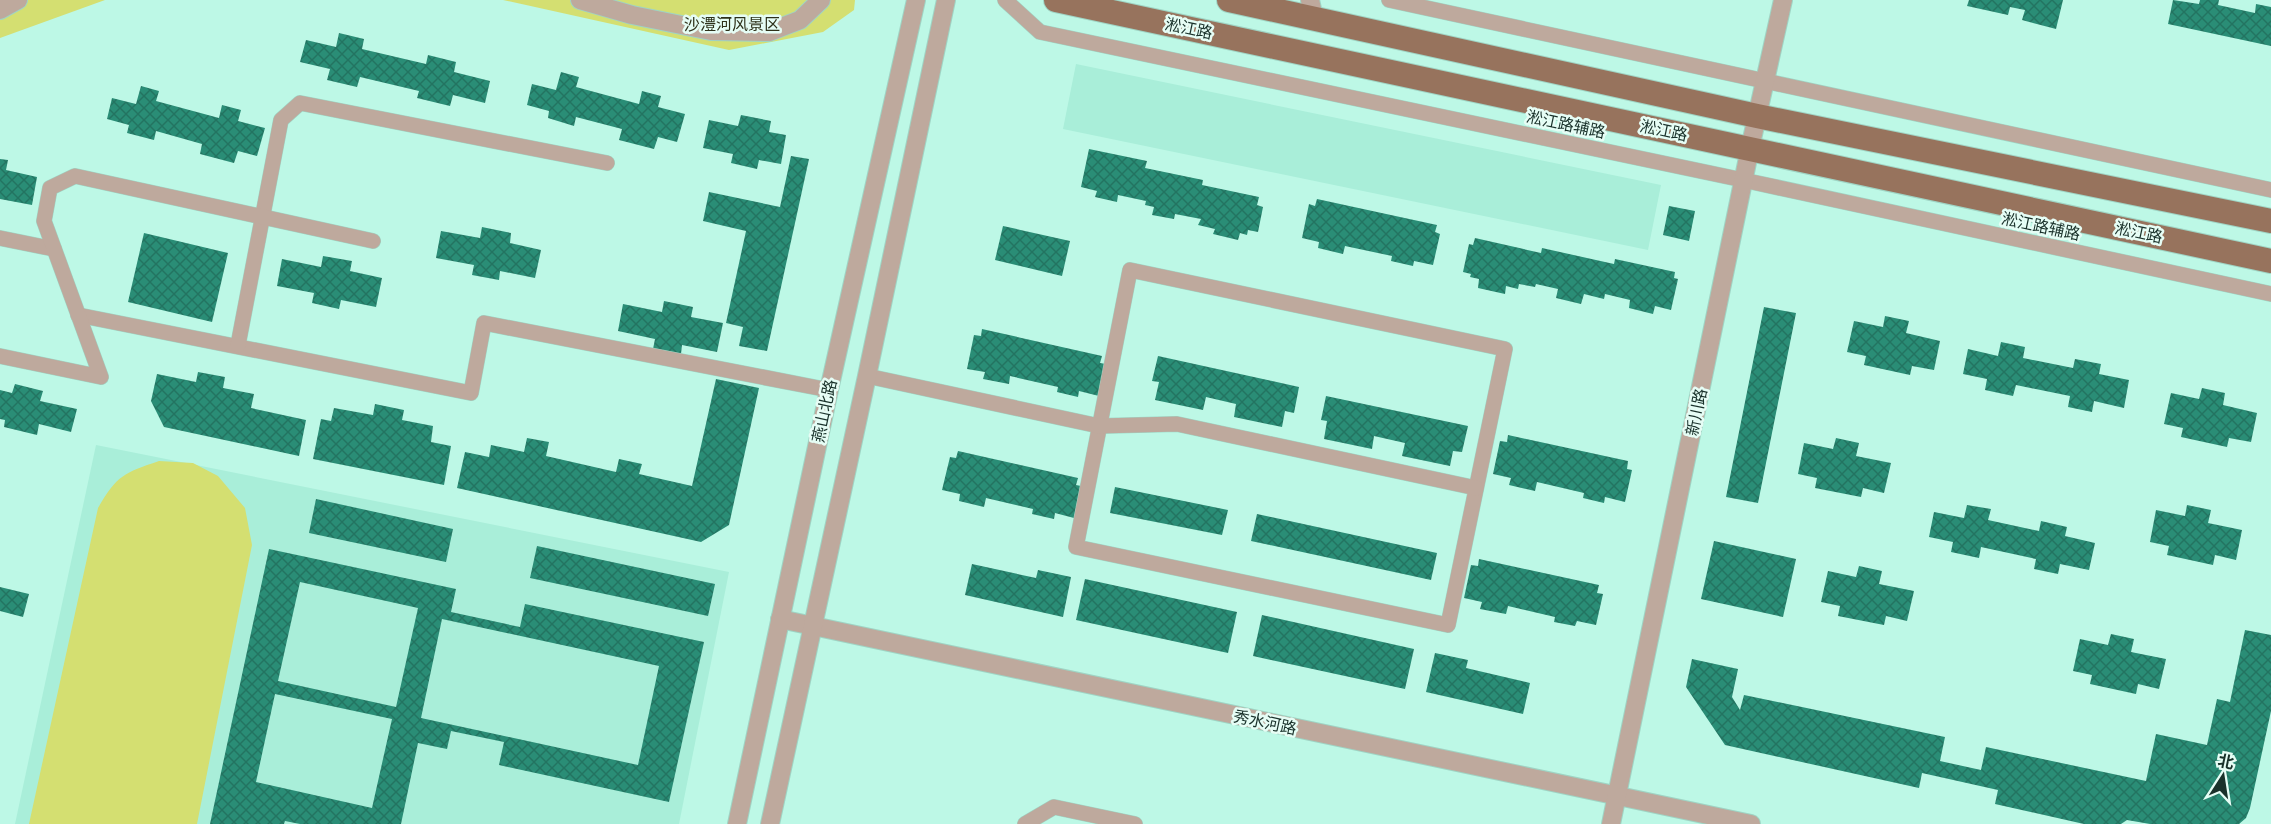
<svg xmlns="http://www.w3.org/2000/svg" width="2271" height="824" viewBox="0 0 2271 824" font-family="'Open Sans','Noto Sans SC',sans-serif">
<defs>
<pattern id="building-cross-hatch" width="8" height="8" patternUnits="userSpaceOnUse" patternTransform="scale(1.5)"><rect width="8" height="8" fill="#2a8d76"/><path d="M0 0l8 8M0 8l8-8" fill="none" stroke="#237461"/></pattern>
</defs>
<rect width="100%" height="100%" fill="#bdf8e6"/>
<g fill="#a9eed9">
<path d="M1076 64 1661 185 1648 250 1063 129Z"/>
<path d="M96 445 729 572 679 824H15Z"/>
</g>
<g fill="#d4df71">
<path d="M0 0H105L0 38Z"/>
<path d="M503 0H855L854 10 823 32 729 50Z"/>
<path d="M159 461 193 463 218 476 245 508 252 545 197 824H29L98 508C117 475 124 473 159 461Z"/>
</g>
<g fill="url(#building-cross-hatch)" fill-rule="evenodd">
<path d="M1969 0H2063L2056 29 2022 20 2025 10 2010 7 2008 15 1967 6Z"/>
<path d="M2173 0 2199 4 2200 0H2219L2218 5 2255 13 2256 4 2271 7V46L2168 24Z"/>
<path d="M339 33 364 39 362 49 426 64 428 55 456 62 454 72 490 81 485 103 453 95 450 106 417 98 419 91 360 77 357 87 327 80 330 69 300 62 306 40 336 47Z"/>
<path d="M561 72 579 77 576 87 639 104 642 91 661 96 658 107 685 114 677 142 658 137 654 149 619 140 622 129 576 117 574 126 548 118 549 111 527 105 532 84 556 90Z"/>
<path d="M141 86 159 91 156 101 219 118 222 105 241 110 238 121 265 128 257 156 238 151 234 163 200 154 202 144 156 131 154 140 127 133 129 125 107 119 112 98 136 104Z"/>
<path d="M741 115 771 121 769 132 786 135 781 164 759 160 757 169 731 163 733 154 703 148 709 120 738 126Z"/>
<path d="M1089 149 1147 161 1145 168 1203 180 1202 185 1259 197 1257 205 1263 207 1258 232 1248 230 1247 235 1240 233 1238 240 1213 234 1215 229 1198 225 1201 219 1175 214 1174 219 1152 215 1154 207 1145 205 1146 201 1118 195 1117 202 1095 197 1097 191 1081 187Z"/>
<path d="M791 156 809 159 767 351 739 346 743 327 726 323 746 231 703 221 709 192 780 207Z"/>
<path d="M0 159 8 160 6 170 37 177 32 205 0 199Z"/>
<path d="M1317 199 1437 225 1435 232 1440 234 1433 265 1414 261 1413 266 1391 261 1392 256 1345 246 1343 254 1318 248 1319 242 1302 238 1309 204 1315 206Z"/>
<path d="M1669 206 1695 211 1689 241 1663 235Z"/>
<path d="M1003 226 1070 241 1062 276 995 260Z"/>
<path d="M482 227 511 233 510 243 541 250 535 278 500 271 499 280 472 275 474 265 436 258 441 231 480 238Z"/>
<path d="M144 233 228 253 212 322 128 302Z"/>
<path d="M1475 238 1541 253 1542 248 1614 264 1615 259 1675 272 1674 278 1678 279 1671 310 1655 306 1653 314 1629 308 1630 300 1605 294 1604 299 1584 294 1581 304 1556 298 1558 289 1536 284 1535 287 1519 284 1518 289 1506 286 1505 294 1478 288 1479 279 1470 277 1471 274 1463 272 1469 244 1473 245Z"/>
<path d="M323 256 352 261 350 271 382 278 376 307 341 300 339 309 312 303 314 293 277 286 282 259 321 267Z"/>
<path d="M664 301 693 307 691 317 723 323 717 352 682 345 681 354 653 349 655 339 618 331 623 304 662 312Z"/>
<path d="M1764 307 1796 313 1758 503 1726 497Z"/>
<path d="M1885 316 1909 321 1906 333 1940 341 1934 370 1912 366 1910 375 1864 365 1866 356 1847 352 1854 321 1883 327Z"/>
<path d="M982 329 1102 356 1100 363 1106 364 1099 396 1079 391 1078 397 1057 392 1058 387 1010 376 1009 384 983 379 985 372 967 369 974 335 981 336Z"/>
<path d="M2001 342 2025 347 2023 358 2073 368 2075 359 2101 364 2099 374 2129 380 2124 408 2094 401 2092 412 2068 407 2070 396 2016 385 2013 396 1985 390 1987 379 1963 374 1968 349 1998 356Z"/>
<path d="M1158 356 1299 387 1294 413 1285 411 1282 427 1234 417 1236 404 1206 397 1203 410 1155 400 1159 382 1152 381Z"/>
<path d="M198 372 225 377 223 388 254 394 251 408 306 420 299 456 164 427 151 401 157 374 196 382Z"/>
<path d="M716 379 759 388 729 525 701 542 457 488 465 452 489 457 491 445 524 452 527 438 549 442 546 456 616 472 619 459 642 464 639 474 692 486Z"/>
<path d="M15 384 43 391 40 401 77 409 71 432 39 424 37 435 4 427 5 420 0 419V390L12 393Z"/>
<path d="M2202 388 2225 393 2223 405 2257 413 2251 442 2229 438 2227 447 2181 437 2183 428 2164 424 2171 393 2199 399Z"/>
<path d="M1326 396 1468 426 1462 452 1453 451 1450 466 1402 456 1405 443 1374 436 1372 449 1324 439 1327 421 1321 420Z"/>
<path d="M375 404 404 410 402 420 433 426 431 442 451 446 444 485 313 459 321 419 331 421 334 408 373 415Z"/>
<path d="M1508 435 1628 461 1627 469 1632 470 1625 502 1605 497 1604 503 1583 498 1584 493 1537 482 1535 491 1509 485 1511 478 1493 474 1500 441 1507 442Z"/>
<path d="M1836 438 1859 443 1856 456 1891 463 1884 493 1863 488 1861 497 1815 488 1817 478 1798 474 1804 443 1833 449Z"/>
<path d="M958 451 1078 478 1076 485 1081 486 1074 518 1055 513 1054 519 1032 514 1033 509 986 498 984 507 959 501 960 494 942 490 950 457 956 458Z"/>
<path d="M1115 487 1228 510 1222 535 1110 513Z"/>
<path d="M316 499 453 529 446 562 309 533Z"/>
<path d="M1967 505 1991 509 1988 520 2039 531 2041 521 2067 527 2065 536 2095 543 2089 570 2060 564 2058 574 2034 569 2036 559 1981 547 1979 558 1951 552 1953 542 1929 537 1934 512 1964 518Z"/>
<path d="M2187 505 2211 510 2208 523 2242 530 2236 560 2215 555 2213 565 2167 555 2169 546 2150 542 2156 510 2185 516Z"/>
<path d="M1257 514 1437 553 1431 580 1251 541Z"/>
<path d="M1714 541 1796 559 1783 617 1701 599Z"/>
<path d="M537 546 715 584 708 616 530 578Z"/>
<path d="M269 549 456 589 451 612 520 627 525 604 704 642 669 802 499 765 504 742 451 731 447 749 418 743 401 824H300L285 821 284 824H210ZM300 582 418 608 396 707 278 681ZM442 619 659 666 638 765 421 718ZM275 694 392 719 372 808 256 782Z"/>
<path d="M1479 559 1599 585 1597 593 1603 594 1596 625 1577 621 1575 626 1554 622 1555 617 1508 606 1506 614 1480 609 1482 602 1464 598 1471 565 1478 566Z"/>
<path d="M972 564 1036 578 1038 570 1071 577 1063 617 965 595Z"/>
<path d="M1859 566 1882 571 1879 584 1914 591 1907 621 1886 616 1884 625 1838 616 1840 606 1821 602 1828 571 1856 577Z"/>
<path d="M1085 579 1237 612 1228 653 1076 620Z"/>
<path d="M0 587 29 594 23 617 0 611Z"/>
<path d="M1262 615 1414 649 1405 689 1253 656Z"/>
<path d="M2245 630 2271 635V711L2250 808 2246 818 2239 824H2150L2127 820 2121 824H2084L1995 804 1998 790 1922 773 1919 788 1725 745 1686 687 1692 659 1738 669 1732 697 1740 710 1744 695 1945 737 1940 761 1981 770 1986 747 2146 781 2156 734 2207 745 2217 699 2230 702Z"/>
<path d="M2111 634 2134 639 2131 652 2166 659 2159 689 2138 684 2136 694 2090 684 2092 675 2073 671 2080 639 2108 645Z"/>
<path d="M1435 653 1468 660 1466 668 1530 683 1523 714 1426 692Z"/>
</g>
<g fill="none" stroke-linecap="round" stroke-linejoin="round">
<g stroke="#9fd4c4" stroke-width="16">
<g id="minor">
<path d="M1005 0 1040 32 1743 180 2271 294"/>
<path d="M1389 0 2271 190"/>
<path d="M0 238 54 249"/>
<path d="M1130 270 1505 349 1448 625 1076 547Z"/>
<path d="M78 315 471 393 484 323 829 390"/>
<path d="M238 345 281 120 300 103 607 163"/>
<path d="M0 356 101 377 44 221 50 188 75 176 373 241"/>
<path d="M867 376 1099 426 1177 424 1476 488"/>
<path d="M1025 824 1054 807 1135 824"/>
</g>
</g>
<g stroke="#9fd4c4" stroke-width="20">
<g id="tertiary">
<path d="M580 0 632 15 711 31 769 32 800 20 821 0"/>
<path d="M1310 0 1314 18"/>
<path d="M0 10 18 0"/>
<path d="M780 619 1751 824"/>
<path d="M737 824 829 390 916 0"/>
<path d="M770 824 867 376 946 0"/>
<path d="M1611 824 1750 148 1783 0"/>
</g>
</g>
<g stroke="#9fd4c4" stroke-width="26">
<g id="primary">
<path d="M1056 0 2271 261"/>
<path d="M1229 0 1757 116 2271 221"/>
</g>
</g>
<use href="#minor" stroke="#bea99d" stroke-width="15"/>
<use href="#tertiary" stroke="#bea99d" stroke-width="18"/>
<use href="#primary" stroke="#97735d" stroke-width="24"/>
</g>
<g text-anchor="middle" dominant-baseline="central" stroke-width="5" stroke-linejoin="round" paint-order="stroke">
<g font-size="16" fill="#2d3019" stroke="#e6fdf5">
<text x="732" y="24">沙澧河风景区</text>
</g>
<g font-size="16" fill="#19312a" stroke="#e6fdf5">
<text transform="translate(1189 28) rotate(12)">淞江路</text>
<text transform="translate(1566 124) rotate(12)">淞江路辅路</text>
<text transform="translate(1664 130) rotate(12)">淞江路</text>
<text transform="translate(2041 226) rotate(12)">淞江路辅路</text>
<text transform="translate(2139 232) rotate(12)">淞江路</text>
<text transform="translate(824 411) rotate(-78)">燕山北路</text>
<text transform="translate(1696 412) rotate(-78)">新川路</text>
<text transform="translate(1265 722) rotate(12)">秀水河路</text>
</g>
</g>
<g transform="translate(2223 776) rotate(12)" stroke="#e6fdf5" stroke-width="4.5" paint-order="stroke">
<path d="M0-4.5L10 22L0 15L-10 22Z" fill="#19312a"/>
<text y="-9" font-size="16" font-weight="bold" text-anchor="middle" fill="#19312a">北</text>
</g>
</svg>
